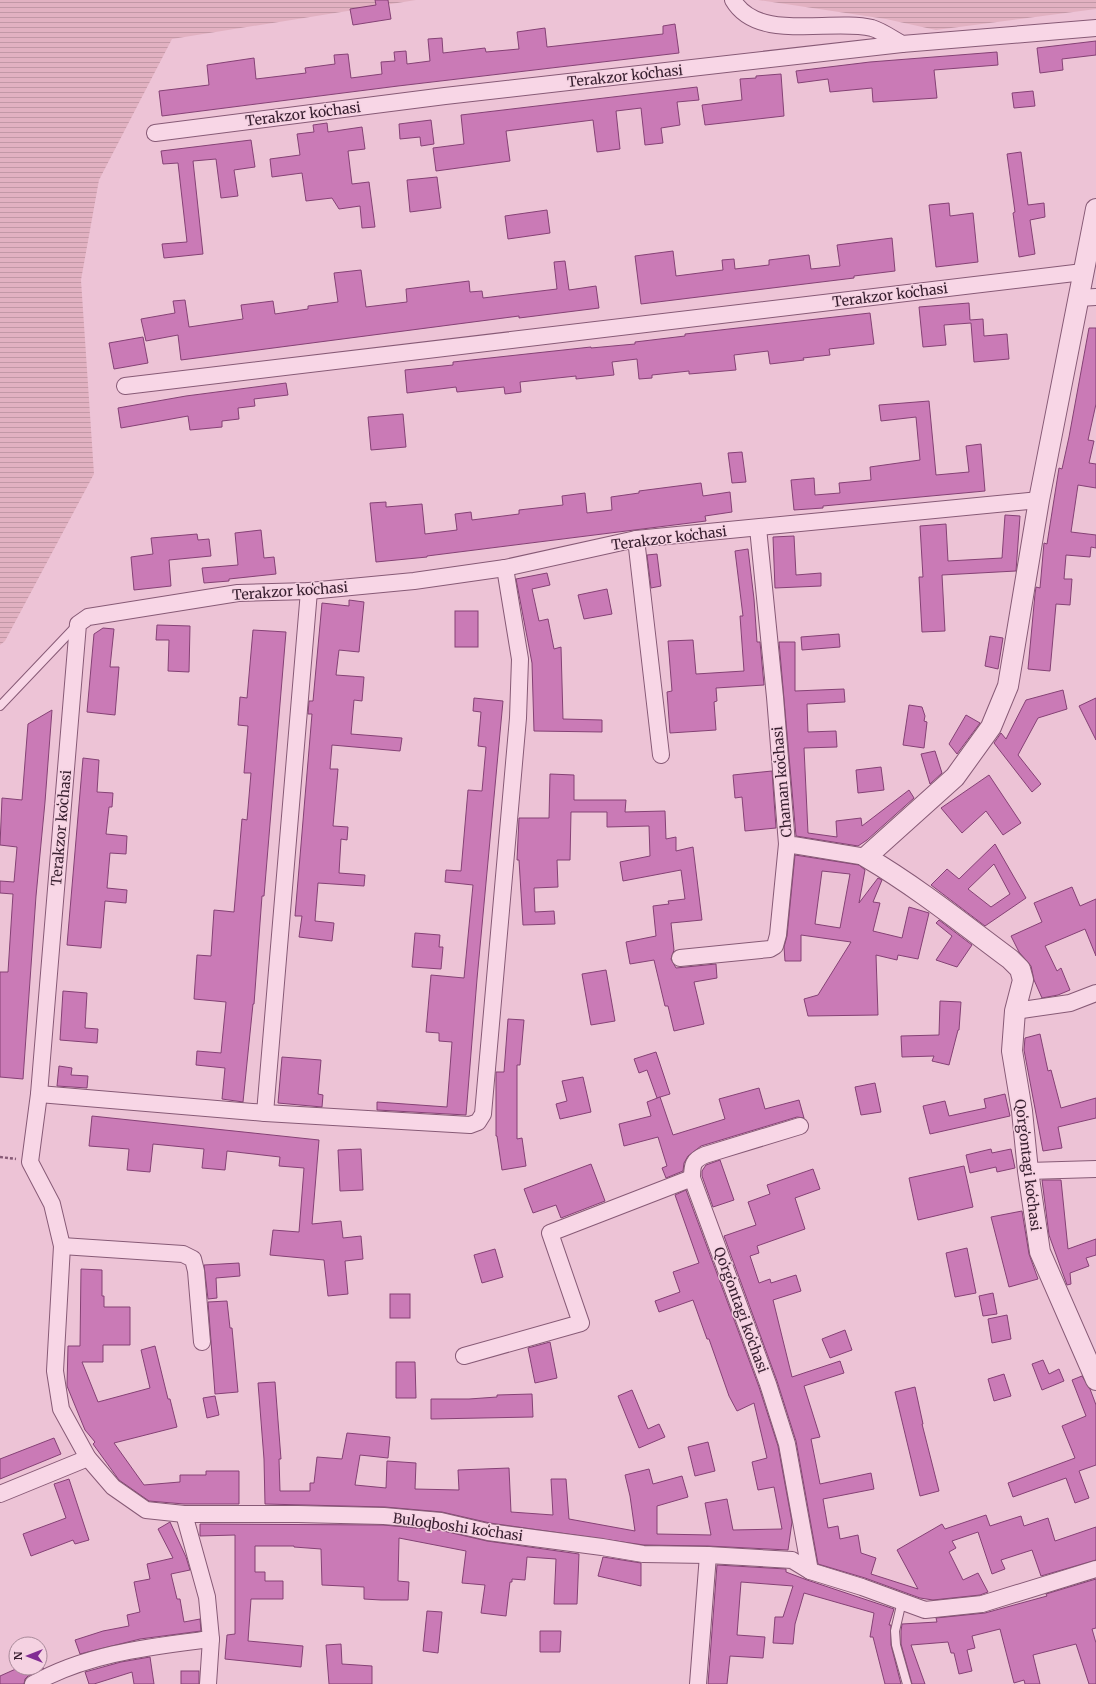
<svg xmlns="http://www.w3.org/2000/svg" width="1096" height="1684" viewBox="0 0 1096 1684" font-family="Merriweather,serif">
<defs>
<pattern id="farmland-rules" width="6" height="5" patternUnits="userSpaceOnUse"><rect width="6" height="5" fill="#e2b1c1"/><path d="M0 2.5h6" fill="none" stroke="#c298a6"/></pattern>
</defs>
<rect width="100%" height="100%" fill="#edc3d6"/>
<g fill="url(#farmland-rules)">
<path d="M0 0H416L172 39 99 180 81 280 94 474 5 641 0 645Z"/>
<path d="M758 0H1096V9L936 30 886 19Z"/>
</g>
<g fill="#ca7ab6" stroke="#854175" fill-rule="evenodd">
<path d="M375 0H388L391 19 353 25 350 9 376 5Z"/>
<path d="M675 24 679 53 398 86 162 116 159 91 209 85 207 65 254 58 256 79 306 73 305 68 335 64 334 55 348 54 351 78 382 74 381 62 395 61 394 52 406 51 407 64 430 61 428 39 442 38 443 53 485 48 486 52 519 49 517 32 545 28 547 47 663 34V26Z"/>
<path d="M1096 41V55L1062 59 1063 70 1040 73 1037 48Z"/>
<path d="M997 52 998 65 934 70 937 98 873 102 872 88 830 92 828 79 798 83 796 71 870 62Z"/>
<path d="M781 74 784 116 705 125 702 105 742 100 740 79 756 78V76Z"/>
<path d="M697 87 699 100 677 102 680 125 661 128 663 143 645 145 641 108 616 111 620 149 597 152 593 120 506 131 510 161 436 171 433 148 464 144 461 115Z"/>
<path d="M1033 91 1035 106 1014 108 1012 93Z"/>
<path d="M431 120 434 144 421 146 420 137 400 139 399 124Z"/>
<path d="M327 123 328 132 362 127 365 149 348 151 352 184 369 182 375 227 362 228 360 206 339 209 332 198 306 201 302 173 272 177 270 159 300 155 297 134 314 132 313 125Z"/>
<path d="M251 140 255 167 234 170 238 196 221 198 216 159 193 161 203 254 164 258 162 244 187 242 178 163 163 164 161 151Z"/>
<path d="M1021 152 1028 205 1044 203 1045 217 1030 220 1035 254 1019 257 1013 213 1015 212 1007 154Z"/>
<path d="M437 177 441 208 410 212 407 180Z"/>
<path d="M949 203 950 216 973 213 978 262 936 267 929 205Z"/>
<path d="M547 210 550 233 508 239 505 216Z"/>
<path d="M892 238 895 271 854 276V278L641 304 635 256 673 251 676 276 723 270 722 260 734 259 735 269 769 265V260L809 255 811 269 840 266 837 245Z"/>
<path d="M565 261 569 290 596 286 599 308 519 318V316L181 360 178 335 146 341 141 319 175 313 173 301 185 300 189 327 243 319 241 305 273 301 275 314 308 309V306L338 302 334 273 361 270 366 307 407 302 406 289 469 281 470 292 482 291 483 298 557 289 554 262Z"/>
<path d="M969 303 970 320 983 319 984 336 1007 334 1009 359 974 362 971 323 944 325 946 345 923 347 919 307Z"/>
<path d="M870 313 874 344 829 349 830 355 803 358 804 360 770 364 768 351 734 355 736 370 689 374V371L652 375V378L639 379 637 359 612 362 614 375 576 379V376L520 382 521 392 505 394 504 387 457 392 456 387 407 393 405 370 453 365V362L591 347V348L635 344V342L685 336V334Z"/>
<path d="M1089 328H1096V404L1088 440 1094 441 1089 463 1096 464V488L1078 485 1071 532 1096 535V548L1091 547 1090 557 1066 555 1064 579H1072L1070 605 1056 604 1050 671 1028 669 1035 594 1036 587 1040 588 1044 543 1047 544 1059 468 1062 469 1069 437Z"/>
<path d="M143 337 148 363 114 369 109 343Z"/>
<path d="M286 383 288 395 254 399 255 406 238 408 239 419 222 421V427L190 430 188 416 121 428 118 408 186 396Z"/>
<path d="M929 401 936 475 969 472 966 446 981 444 985 491 823 506V508L794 510 791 480 814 478 815 495 840 493 839 483 871 480 870 467 920 460 916 417 881 421 879 405Z"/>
<path d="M403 414 406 447 371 450 368 417Z"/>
<path d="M742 452 746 482 732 483 728 453Z"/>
<path d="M701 483 703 496 730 492 732 512 705 516 706 521 427 556V557L376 562 370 503 386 502V507L422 504 425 534 457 530 455 514 471 512 472 520 519 514V510L563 505 562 496 585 493 587 513 612 510 611 497 639 493V491Z"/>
<path d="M1005 515 1020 516 1016 571 942 575 945 631 922 632 919 577H923L920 526 946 524 948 561 1002 558Z"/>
<path d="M261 530 264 558 274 557 276 574 229 579V581L204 583 202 568 238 565 235 533Z"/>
<path d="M197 534 198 540 209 539 211 556 169 560 171 586 134 590 131 557 153 554 151 538Z"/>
<path d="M794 536 796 575 821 573V586L775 588 773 537Z"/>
<path d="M748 549 754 599 757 642H760L764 685 716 688 717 701 714 702 716 730 670 733 667 692 672 691 668 641 693 640 696 674 744 671 740 616H743L735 551Z"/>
<path d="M657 554 661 586 651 588 647 555Z"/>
<path d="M547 573 550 585 532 589 539 621 548 619 554 649 561 647 563 719 602 720V732L534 731 532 663 516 579Z"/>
<path d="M607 589 612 614 584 619 578 595Z"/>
<path d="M349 600 364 602 359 652 339 650 336 675 364 677 362 701 354 700 351 734 402 738 400 751 332 745 330 769H338L333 826 348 827 347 840 341 839 339 873 365 875 364 886 318 883 315 921 334 923 332 941 299 937 302 916H295L312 714H308L309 701H313L322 603 349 606Z"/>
<rect x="455" y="611" width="23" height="36"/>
<path d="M157 625 190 626 189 672 168 671 169 640H156Z"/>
<path d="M103 628 114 629 110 667H119L115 715 87 712 94 634Z"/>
<path d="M253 630 286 632 264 896H262L254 1004H253L243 1102 222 1099 225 1068 196 1065 197 1051 221 1053 226 1002 194 999 197 955 211 956 214 910 234 912 242 819 247 820 251 773H244L248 726 238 725 240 697 247 698Z"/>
<path d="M839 634 840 647 802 650 801 637Z"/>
<path d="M990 636 1003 638 998 669 985 666Z"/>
<path d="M779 642H795V691L844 689 845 702 807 704 808 732 836 731 837 747 804 748 808 833 837 837 836 821 861 818 862 826 909 790 914 798 867 840 858 846 796 836Z"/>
<path d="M1063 690 1067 709 1038 718 1018 755 1041 784 1032 792 994 743 1001 733 1006 739 1026 700Z"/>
<path d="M474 698 503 701 477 979 466 1115 377 1110V1102L447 1107 452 1042 439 1041V1033L426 1032 431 975 464 978 473 885 445 882 446 870 461 871 468 790 482 791 486 747 478 746 481 712 473 711Z"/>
<path d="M1096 698V740L1079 706Z"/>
<path d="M909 705 922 707 925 716 924 721 927 722 924 748 903 745Z"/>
<path d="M52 710 45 802 36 896 23 1079 0 1077V972H8L13 894 0 893V881L14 882 17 847 0 845 2 798 22 800 28 724Z"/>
<path d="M966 715 980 723 957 754 949 744Z"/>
<path d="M935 751 942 773 930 784 921 754Z"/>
<path d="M83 758 99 760 97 792 113 793 112 807H109L106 834 127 836 126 854 110 853 107 888 127 890 126 903 105 901 101 948 67 945Z"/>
<path d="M881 767 884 790 858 793 856 770Z"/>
<path d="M772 771 776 828 745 831 742 797 735 798 733 775Z"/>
<path d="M550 774 574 775V800H626L625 812 665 811 666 839 676 837V851L693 847 702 920 671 923 674 950 671 959 676 968 716 964 717 978 694 982 704 1024 674 1031 668 1006H665L654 960 630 964 626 942 656 936 653 906 669 904 668 901 685 899 681 870 623 881 620 862 650 856 649 826 607 827V812H571L570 860H557L558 887 534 888 535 912 554 911 555 924 523 925 519 860H517L519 818H549Z"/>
<path d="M989 775 1021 823 1003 835 986 811 962 833 941 808Z"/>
<path d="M995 844 1026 898 985 926 931 885 947 869 959 879ZM994 864 1010 894 991 907 968 889Z"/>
<path d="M795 855 859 865 865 870 859 903 878 878 882 880 873 902 880 903 873 931 902 938 909 907 929 913 918 959 898 955 897 960 876 955 878 1015 808 1016 804 999 818 995 851 942 801 935V961H785L784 947 787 936ZM822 871 850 874 840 928 815 924Z"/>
<path d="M1072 887 1080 906 1096 899V956L1085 929 1045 946 1057 971 1061 968 1070 990 1058 995 1042 998 1034 980 1031 966 1019 952 1011 936 1042 922 1034 903Z"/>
<path d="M939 920 972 945 957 967 936 960 952 936 936 923Z"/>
<path d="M415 933 440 935 439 947H443L441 969 412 967Z"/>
<path d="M606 970 615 1021 591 1025 582 974Z"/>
<path d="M63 991 87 993 85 1028 98 1029 97 1043 60 1040Z"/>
<path d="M940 1001 961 1002 959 1030H958L949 1065 932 1061 934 1056 902 1057 901 1036 939 1035Z"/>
<path d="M508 1019 524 1020 520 1065H517V1139L522 1138 526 1166 502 1170 497 1136H496V1072H504Z"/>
<path d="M1040 1034 1048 1071 1051 1070 1061 1108 1096 1098V1118L1058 1127 1062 1148 1043 1151 1024 1050 1025 1038Z"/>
<path d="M656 1052 670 1094 657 1098 647 1070 639 1073 634 1059Z"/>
<path d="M282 1057 321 1060 318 1094 323 1095 322 1107 278 1103Z"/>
<path d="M59 1066 72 1068 71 1075 88 1076 87 1088 57 1086Z"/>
<path d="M583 1077 591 1112 560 1119 556 1104 567 1101 562 1081Z"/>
<path d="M875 1083 881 1112 861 1115 855 1087Z"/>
<path d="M759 1088 765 1109 799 1100 804 1118 797 1117 701 1146 688 1156 684 1163 683 1171 666 1178 662 1168 667 1166 658 1137 624 1146 619 1124 651 1116 647 1102 660 1097 673 1135 725 1119 719 1099Z"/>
<path d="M1005 1094 1010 1116 930 1134 923 1106 945 1101 949 1116 986 1108 984 1099Z"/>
<path d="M92 1116 319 1140 312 1224 341 1221 343 1238 361 1236 363 1259 345 1261 348 1294 328 1296 324 1260 270 1255 273 1230 299 1232 304 1168 279 1166 280 1157 227 1151 225 1170 202 1168 204 1149 153 1144 150 1172 127 1170 129 1149 89 1146Z"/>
<path d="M361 1149 363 1190 340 1191 338 1150Z"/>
<path d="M991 1149 992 1153 1011 1149 1015 1168 997 1172 996 1167 970 1173 966 1155Z"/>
<path d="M720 1160 734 1200 713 1207 702 1176V1171L706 1165Z"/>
<path d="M591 1164 605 1201 561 1218 556 1205 533 1213 524 1189Z"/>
<path d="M964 1166 973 1207 918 1220 909 1178Z"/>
<path d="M813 1169 820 1189 795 1198 805 1229 757 1246 759 1253 750 1256 759 1283 770 1279 771 1283 796 1275 801 1291 773 1300 792 1377 840 1361 844 1373 804 1386 820 1437 811 1439 820 1484 871 1473 874 1489 823 1499 828 1528 838 1526 840 1539 858 1535 861 1553 876 1558 871 1574 918 1589 897 1550 942 1524 945 1529 986 1515 990 1526 1021 1516 1024 1526 1048 1518 1055 1541 1096 1527V1560L1041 1576 1032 1550 1001 1560 1005 1569 992 1574 978 1532 952 1541 956 1548 949 1552 963 1580 978 1573 988 1592 980 1595 933 1600 920 1598 865 1578 818 1564 796 1441 777 1381 724 1236 756 1225 748 1202 770 1194 767 1185Z"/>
<path d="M1042 1180H1061L1068 1249 1096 1239V1255L1086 1258 1089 1266 1070 1273 1071 1284 1067 1285 1049 1235Z"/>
<path d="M686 1190 759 1387 778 1446 792 1522 788 1550 708 1546 644 1545 490 1523 442 1512 385 1507 265 1504 264 1459 258 1383 275 1382 281 1459H279L280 1491H310V1483H314L317 1457 342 1459 347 1433 390 1437 388 1458 360 1455 355 1485 386 1488 387 1461 416 1463 415 1489 459 1490 458 1470 509 1468 511 1512 553 1515 551 1479H566L569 1519 635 1531 630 1496 625 1475 649 1469 653 1484 682 1476 688 1497 657 1506V1534L711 1535 705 1503 727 1499 733 1530 782 1529 774 1487 758 1490 752 1462 767 1458 754 1403 737 1411 729 1396 709 1339H707L693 1300 659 1312 655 1301 680 1292 673 1272 699 1263 675 1195Z"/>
<path d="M1022 1211 1029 1254 1038 1279 1009 1287 991 1217Z"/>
<path d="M967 1248 976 1293 955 1297 946 1253Z"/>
<path d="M495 1249 503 1277 482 1283 474 1255Z"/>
<path d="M239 1263 240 1276 216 1278 217 1298 208 1299 204 1265Z"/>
<path d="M81 1269 102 1270V1296H104V1307H130V1345H103V1362H82L98 1402 150 1388 141 1350 155 1346 168 1399H170L177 1427 114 1443 144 1485 180 1482V1475H206V1471H239V1504H184L149 1501 119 1480 93 1444 95 1442 85 1430 67 1386 68 1346H80Z"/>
<path d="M993 1293 997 1314 983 1316 979 1296Z"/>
<rect x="390" y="1294" width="20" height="24"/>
<path d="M227 1301 230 1328H232L238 1392 215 1394 208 1302Z"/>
<path d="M1007 1315 1011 1339 992 1343 988 1319Z"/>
<path d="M845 1330 852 1350 830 1358 822 1339Z"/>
<path d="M550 1342 557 1378 535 1383 528 1348Z"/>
<path d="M1043 1360 1049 1374 1059 1369 1064 1381 1042 1390 1032 1364Z"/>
<path d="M396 1362H415L416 1398H396Z"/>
<path d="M1004 1374 1011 1396 994 1401 988 1379Z"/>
<path d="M1082 1376 1090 1389 1096 1405V1465L1079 1471 1089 1498 1075 1503 1066 1478 1013 1497 1008 1483 1075 1458 1062 1426 1086 1416 1072 1380Z"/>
<path d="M915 1387 923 1424H922L939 1491 920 1496 895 1392Z"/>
<path d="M632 1390 648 1429 659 1424 665 1437 639 1448 618 1396Z"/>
<path d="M532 1394 533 1417 431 1419V1399H469L497 1397V1395Z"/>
<path d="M215 1396 219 1415 207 1418 203 1398Z"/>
<path d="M54 1438 61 1454 0 1479V1459Z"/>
<path d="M708 1442 715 1471 695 1476 688 1447Z"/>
<path d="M69 1479 89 1540 75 1544 73 1540 31 1556 23 1534 66 1518 54 1484Z"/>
<path d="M170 1522 186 1557 190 1570 171 1574 177 1599H180L184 1622 200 1619 201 1631 140 1639 80 1654 75 1640 103 1631 129 1626 127 1615 140 1612 134 1582 150 1579 147 1564 173 1558 158 1529Z"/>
<path d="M200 1524 383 1525 439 1530 487 1541 579 1554 577 1604H554L556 1559 527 1557 525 1580 512 1579V1582H510L506 1616 481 1613 485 1585 462 1583 466 1551 399 1538 398 1581 409 1582 408 1600H381L364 1599V1587L322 1585 321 1549 294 1547V1546H255V1572H265V1581H283V1599H251L248 1641 303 1646 301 1667 225 1659 227 1635 235 1634V1535L200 1536Z"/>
<path d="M603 1557 641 1563V1586L598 1576Z"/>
<path d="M717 1565 786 1569V1572L807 1580 894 1609 889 1625H891V1645L901 1684H885L873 1637H870L874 1613 804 1593 795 1624 793 1644 773 1643 775 1617H783L793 1586 741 1582 737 1635 765 1637 763 1658 730 1656 727 1684H708Z"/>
<path d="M1096 1579V1628L1092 1629 1096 1643V1684H1089L1076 1644 1033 1655 1040 1684H1025L1024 1680 1014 1683 1000 1629 972 1636 975 1648 967 1650 972 1671 959 1674 954 1653H951L948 1642 911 1645 925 1684H912L901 1644V1631L902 1624 937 1622 936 1618 985 1613 1047 1596 1046 1594Z"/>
<path d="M427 1611 442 1612 438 1653 423 1651Z"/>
<path d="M540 1631H561L560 1652H540Z"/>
<path d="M341 1644 342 1664 372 1666V1684H329L326 1645Z"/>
<path d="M150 1657 154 1684H134L132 1672 94 1684H89L85 1672 121 1662Z"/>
<path d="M18 1668H44L28 1676 25 1679 24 1684H0V1676Z"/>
<rect x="181" y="1671" width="18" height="13"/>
</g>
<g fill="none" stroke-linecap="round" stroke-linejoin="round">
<g stroke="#875a76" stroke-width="10">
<g id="service">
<path d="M0 706 76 626"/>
<path d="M902 1601 895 1631 896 1645 907 1684"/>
</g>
</g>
<g stroke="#875a76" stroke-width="18">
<g id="minor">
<path d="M733 0C758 43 831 18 872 28 882 31 893 39 902 44"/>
<path d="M155 133 445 96 902 44 1096 28"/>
<path d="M1078 298 1096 297"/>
<path d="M125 386 1083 272"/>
<path d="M1039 500 636 539 505 568 414 581 309 591 238 593 88 617 78 624 39 1094 30 1162 52 1204 62 1246 55 1371 61 1409 88 1458 113 1487 146 1510 184 1514H298L384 1516 441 1521 488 1532 602 1547 643 1554 708 1555 792 1560 810 1571 862 1587 925 1610 982 1604 1096 1569"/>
<path d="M758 528 775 697 787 844 866 857"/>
<path d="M636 539 661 755"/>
<path d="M680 958 770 949 775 946 778 935 787 844"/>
<path d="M1015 1011 1070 1003 1096 993"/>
<path d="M39 1094 265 1113 470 1125 478 1122 483 1114 518 718 520 659 505 568"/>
<path d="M265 1113 309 591"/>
<path d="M800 1126 705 1155C693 1160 692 1165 692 1178L768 1384 787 1444 810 1571"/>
<path d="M1028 1171 1096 1169"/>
<path d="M62 1246 183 1254 193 1259 196 1271 202 1342"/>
<path d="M464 1356 581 1323 550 1233 692 1178"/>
<path d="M0 1494 88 1458"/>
<path d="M184 1514 207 1597 211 1639 208 1684"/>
<path d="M33 1684C88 1653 149 1647 211 1639"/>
<path d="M698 1684 708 1555"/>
</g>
</g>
<g stroke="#875a76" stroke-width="22">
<path id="tertiary" d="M1096 209 1039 500 1008 686 991 727 955 777 866 857C917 887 963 924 1010 959L1020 969 1023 980 1015 1011 1012 1051 1022 1111 1028 1171 1040 1252 1096 1380"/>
</g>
<path stroke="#875a76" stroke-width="2.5" stroke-dasharray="3 2" stroke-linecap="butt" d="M0 1157 16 1159"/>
<use href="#service" stroke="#f8d6e6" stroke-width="8"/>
<use href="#minor" stroke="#f8d6e6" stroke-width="16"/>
<use href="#tertiary" stroke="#f8d6e6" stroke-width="20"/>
</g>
<g text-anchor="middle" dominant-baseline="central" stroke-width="3" stroke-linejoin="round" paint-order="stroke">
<g font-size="14" fill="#371e2f" stroke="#f5d2e2">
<text transform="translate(625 76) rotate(-6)">Terakzor koʻchasi</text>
<text transform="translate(303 114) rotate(-7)">Terakzor koʻchasi</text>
<text transform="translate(890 295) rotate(-7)">Terakzor koʻchasi</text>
<text transform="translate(669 538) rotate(-7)">Terakzor koʻchasi</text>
<text transform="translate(290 591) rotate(-4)">Terakzor koʻchasi</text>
<text transform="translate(782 782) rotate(-95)">Chaman koʻchasi</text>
<text transform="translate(61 828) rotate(-85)">Terakzor koʻchasi</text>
<text transform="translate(1028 1165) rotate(83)">Qoʻrgʻontagi koʻchasi</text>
<text transform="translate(741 1310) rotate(70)">Qoʻrgʻontagi koʻchasi</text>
<text transform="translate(458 1527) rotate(8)">Buloqboshi koʻchasi</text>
</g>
</g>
<g transform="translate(28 1656) rotate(270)"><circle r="19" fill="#f5d2e2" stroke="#a98a9a"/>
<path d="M0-3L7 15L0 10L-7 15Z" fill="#822c94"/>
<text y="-6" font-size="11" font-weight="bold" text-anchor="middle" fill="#371e2f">N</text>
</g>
</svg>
